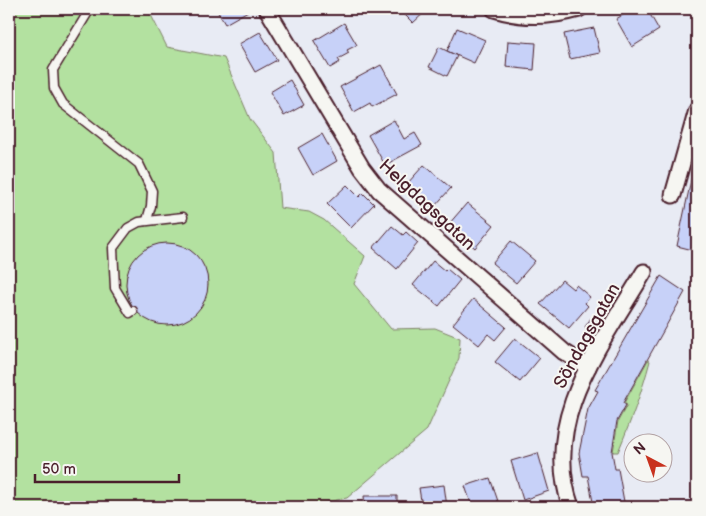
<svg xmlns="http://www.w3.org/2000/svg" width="706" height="516" viewBox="0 0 706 516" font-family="'Balsamiq Sans',sans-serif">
<rect width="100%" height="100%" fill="#e8ebf4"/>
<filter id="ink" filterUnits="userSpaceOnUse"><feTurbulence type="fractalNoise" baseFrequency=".02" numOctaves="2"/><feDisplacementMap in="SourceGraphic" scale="10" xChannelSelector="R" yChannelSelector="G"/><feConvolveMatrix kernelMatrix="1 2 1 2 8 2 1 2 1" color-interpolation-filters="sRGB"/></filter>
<g filter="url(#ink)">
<g fill="#b3e1a0" stroke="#7e8066">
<path d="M9 9H148L167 47 224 58 250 119 276 153 280 208 309 212 324 220 365 256 354 284 391 329 435 328 460 338 459 358 427 430 347 498 302 507H9Z"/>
<path d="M648 360 650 361C642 392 630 423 618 452H613L618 421 627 405 624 403Z"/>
</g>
<g fill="#c7d1f8" stroke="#4a1f2b">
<path d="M216 9H247L248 11 225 24Z"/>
<path d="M399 9H428L413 23Z"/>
<path d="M633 9H647L659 30 632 47 616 19Z"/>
<path d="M344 23 357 45 347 50 349 53 338 59 340 62 330 68 314 41Z"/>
<path d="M457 28 485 40 474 63 447 51Z"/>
<path d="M594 28 600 53 570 59 564 34Z"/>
<path d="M260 32 277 60 255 72 239 44Z"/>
<path d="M508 41 536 43 534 70 506 67Z"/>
<path d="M439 47 457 56 447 76 429 67Z"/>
<path d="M381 65 397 94 372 107 370 103 354 112 340 87Z"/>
<path d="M290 80 304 105 284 116 270 92Z"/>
<path d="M394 120 404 139 415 133 422 145 385 165 368 135Z"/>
<path d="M322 134 337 161 313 175 298 148Z"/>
<path d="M697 152V251L677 246Z"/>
<path d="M424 165 451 188 433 208 406 185Z"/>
<path d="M347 185 359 197 363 193 374 204 351 228 327 204Z"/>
<path d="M467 203 494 225 475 248 448 225Z"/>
<path d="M392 226 403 235 406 232 418 243 397 269 373 248Z"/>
<path d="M511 241 535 261 516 283 492 263Z"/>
<circle cx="167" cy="284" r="41"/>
<path d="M433 261 445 271 447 269 460 280 439 306 413 285Z"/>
<path d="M661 276 685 292 623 403 626 405 617 421 612 452 615 469H618L625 507H594L588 476H583L579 453 588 409 598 391 595 390Z"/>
<path d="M562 280 573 289 576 285 590 297 585 303 588 306 569 328 540 304Z"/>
<path d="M473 299 506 327 495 340 488 334 479 345 453 324Z"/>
<path d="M591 318 598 324 592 332 585 327Z"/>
<path d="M515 338 540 358 520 382 495 362Z"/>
<path d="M538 453 549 491 523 500 511 461Z"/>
<path d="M490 478 500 507H469L472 506 465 486Z"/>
<path d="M444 485 447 507H422L419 488Z"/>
<path d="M364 496H397V507H365Z"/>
</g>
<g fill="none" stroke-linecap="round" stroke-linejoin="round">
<g stroke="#4a1f2b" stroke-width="11">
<g id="service">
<path d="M90 9 53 70 54 88 63 104 139 164 152 191 151 206 147 220"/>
<path d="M133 311 130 313 115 288 113 248 128 228 139 222 183 217"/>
</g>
</g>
<g stroke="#4a1f2b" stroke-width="19">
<g id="minor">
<path d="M267 9 362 168 379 190 564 352 588 367"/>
<path d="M494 9C521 18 551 17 579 9"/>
<path d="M673 195 697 110"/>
<path d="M571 507C540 419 602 344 644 272"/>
</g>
</g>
<use href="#service" stroke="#f6f6f2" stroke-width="8"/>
<use href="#minor" stroke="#f6f6f2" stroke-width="15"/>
</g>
</g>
<g text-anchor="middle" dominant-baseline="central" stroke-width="4" stroke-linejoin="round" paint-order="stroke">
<g font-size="18" fill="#4a1f2b" stroke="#f6f6f2">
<text transform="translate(427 205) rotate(43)">Helgdagsgatan</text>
<text transform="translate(587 336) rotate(-61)">Söndagsgatan</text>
</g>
</g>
<rect width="706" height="516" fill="none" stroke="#f6f6f2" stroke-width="30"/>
<rect x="15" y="15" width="676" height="486" fill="none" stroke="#4a1f2b" stroke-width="2" filter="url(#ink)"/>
<g transform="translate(648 458) rotate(319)"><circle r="24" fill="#f6f6f2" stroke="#b1a0a2"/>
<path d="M0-4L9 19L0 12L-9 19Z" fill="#c8321e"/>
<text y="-8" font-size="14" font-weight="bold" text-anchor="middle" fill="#4a1f2b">N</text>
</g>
<path d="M35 474v8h144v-8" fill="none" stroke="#4a1f2b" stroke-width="2.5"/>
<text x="42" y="474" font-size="15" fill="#4a1f2b" stroke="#f6f6f2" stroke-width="4" paint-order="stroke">50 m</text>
</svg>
